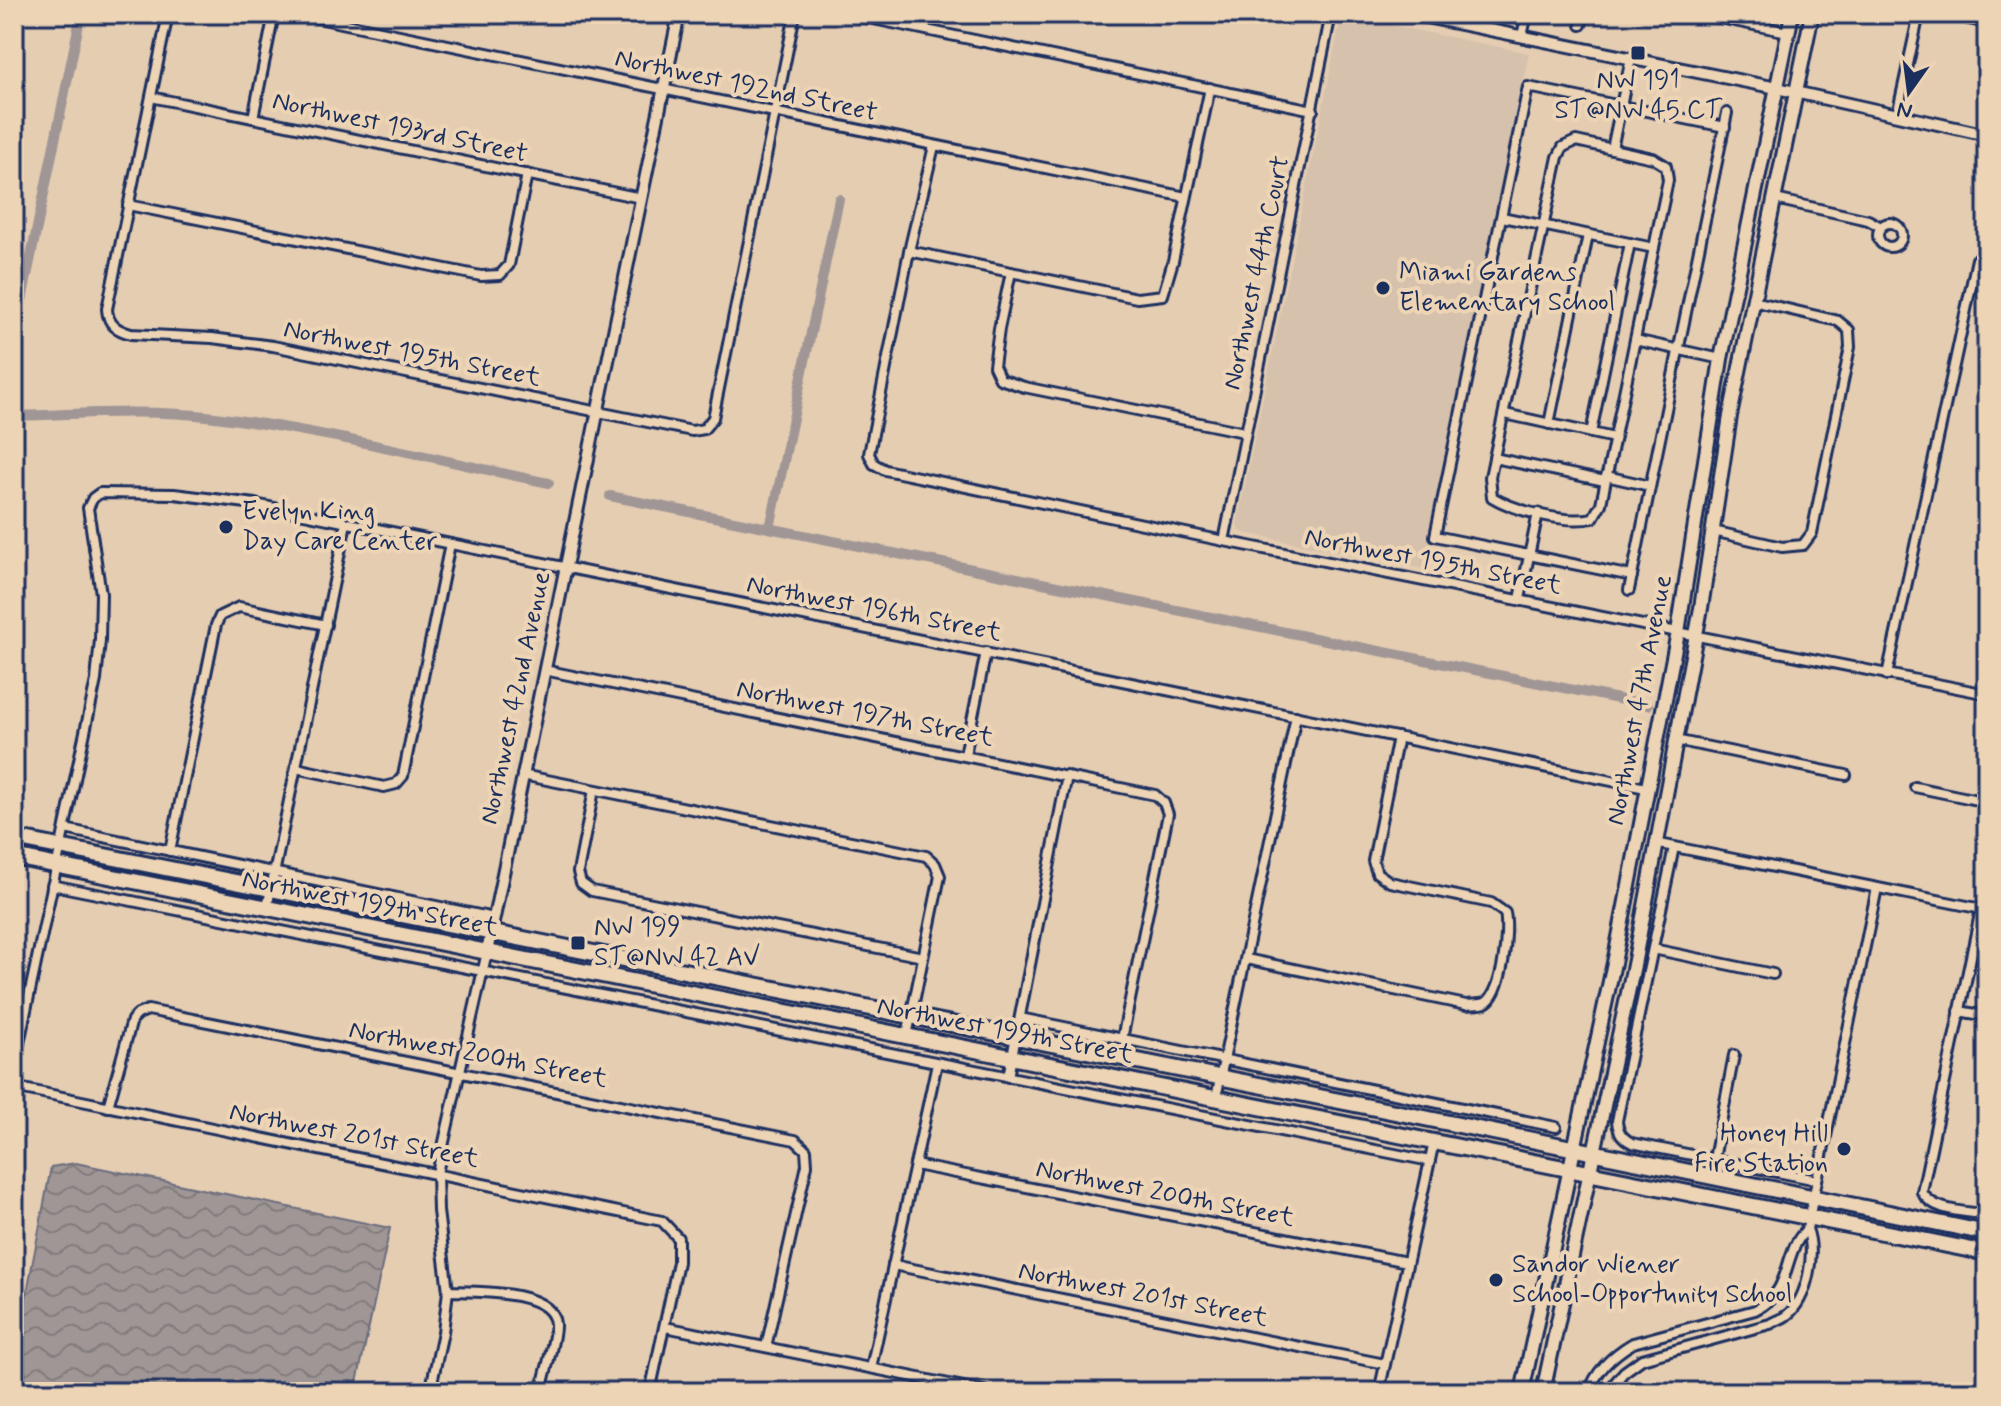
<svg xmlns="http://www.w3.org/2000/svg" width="2001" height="1406" viewBox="0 0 2001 1406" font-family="Mynerve,sans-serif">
<defs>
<pattern id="water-waves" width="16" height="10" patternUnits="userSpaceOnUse" patternTransform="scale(2)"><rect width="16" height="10" fill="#a09695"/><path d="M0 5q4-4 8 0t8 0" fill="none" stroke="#827b7d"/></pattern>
</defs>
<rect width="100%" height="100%" fill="#e5cdb2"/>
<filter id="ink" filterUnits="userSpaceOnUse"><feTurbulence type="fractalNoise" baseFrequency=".0125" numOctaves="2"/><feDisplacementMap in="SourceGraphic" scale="16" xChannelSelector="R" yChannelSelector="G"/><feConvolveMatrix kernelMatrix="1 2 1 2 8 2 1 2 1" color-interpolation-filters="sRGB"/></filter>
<g filter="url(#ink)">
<path fill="#d6c1ac" d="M1350 17 1529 53 1424 569 1245 533 1239 530 1237 524 1340 23Z"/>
<path fill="url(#water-waves)" stroke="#6b6d7f" stroke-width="2" d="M76 1163 390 1228 355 1392H14V1360L51 1167Z"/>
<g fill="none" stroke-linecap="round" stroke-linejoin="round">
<g stroke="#a09695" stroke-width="10">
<path d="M14 339 81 14"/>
<path d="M14 416C81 414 148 409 215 417 327 431 438 460 549 483"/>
<path d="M610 496 1648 705"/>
<path d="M770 528 839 199"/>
<path d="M14 625V658"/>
</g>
<g stroke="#1b2f5e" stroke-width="14">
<g id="minor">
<path d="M168 14 107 309C108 325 117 330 131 334L212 338 273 346 692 431 704 429 713 418 795 14"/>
<path d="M298 14 1186 197"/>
<path d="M849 14 1313 110"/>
<path d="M1700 14 1788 32"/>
<path d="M1945 14 1987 23"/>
<path d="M1581 25 1584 14"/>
<path d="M1522 36 1527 14"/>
<path d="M151 97 641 198"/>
<path d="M1897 115 1919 14"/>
<path d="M253 118 274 14"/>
<path d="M1576 141 1653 158 1666 166 1668 180 1601 504 1593 518C1567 524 1515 511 1492 497L1490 477 1558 157 1563 147Z"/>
<path d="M934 146 909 251 869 454 874 464 885 470 1224 541 1987 694"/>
<path d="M1612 149 1631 58"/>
<path d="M1775 199 1868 220 1881 227"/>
<path d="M128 205 481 276 500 275 509 265 527 174"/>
<path d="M1502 217 1654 248"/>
<circle cx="1890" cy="235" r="12"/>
<path d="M909 251 1137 298 1163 295 1173 261 1210 88"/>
<path d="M1011 272 999 329 994 366 1000 379 1024 387 1244 432"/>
<path d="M1635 340 1721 359"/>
<path d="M1505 414 1614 438"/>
<path d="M1549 424 1588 235"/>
<path d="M1591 433 1630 243"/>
<path d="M1494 458 1605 481"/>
<path d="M1606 476 1650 486"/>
<path d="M1713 531 1782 547 1803 545 1812 533 1850 347 1849 330 1838 321 1753 301"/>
<path d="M1224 541 1331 14"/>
<path d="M1632 576 1435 536 1528 87 1725 127"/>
<path d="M1629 590 1727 113"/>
<path d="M1520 599 1538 513"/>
<path d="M544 670 1155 795 1164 803 1168 814 1122 1039"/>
<path d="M1887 675 1977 259 1987 254"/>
<path d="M1675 740 1846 775"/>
<path d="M965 755 986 652"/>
<path d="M296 768 384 787 396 784 403 776 450 544"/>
<path d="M522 775 926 856 935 864 940 876 907 1036"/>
<path d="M1915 787 1987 802"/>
<path d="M594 790 578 872 581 883 592 891 923 957"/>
<path d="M65 829 494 918"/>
<path d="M1655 843 1987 910"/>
<path d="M1674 847 1617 1121C1618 1132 1622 1138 1632 1143L1817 1180"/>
<path d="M170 851 216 625 220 616 239 607 326 625"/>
<path d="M52 885 1430 1161"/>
<path d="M267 908 346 523"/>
<path d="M1981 909 1922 1192C1932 1212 1967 1211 1987 1215"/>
<path d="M1653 949 1773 974"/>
<path d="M1246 959 1466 1005C1471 1004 1480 1005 1485 1003 1503 994 1509 930 1505 913L1491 903 1390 882 1377 873 1373 861 1398 737"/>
<path d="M1959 1011 1987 1016"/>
<path d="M1020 1018 1556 1127"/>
<path d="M14 1067 96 680 100 640 101 594 88 508 93 498 100 493 174 494 255 504 1646 788"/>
<path d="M1008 1077 1067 776"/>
<path d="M14 1087 662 1221 678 1238V1262L650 1392"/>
<path d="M1216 1098 1296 716"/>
<path d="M108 1107 132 1020 138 1014 148 1010 795 1140 806 1150 807 1165 766 1347"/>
<path d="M1714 1159 1734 1055"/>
<path d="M915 1165 1407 1262"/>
<path d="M893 1265 1385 1364"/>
<path d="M448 1291C473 1292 553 1289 555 1324 556 1338 544 1376 541 1392"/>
<path d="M665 1327 989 1392"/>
<path d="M871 1368 937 1063"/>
<path d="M430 1392 443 1332 448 1291 438 1211 437 1173 487 952"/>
<path d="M1379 1392 1434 1142"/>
<path d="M1589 1392C1596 1370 1613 1355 1633 1343L1755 1310C1795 1290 1780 1255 1807 1229L1877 888"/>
<path d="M1607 1392 1624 1372 1642 1359 1770 1324C1775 1321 1782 1319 1787 1315 1808 1299 1816 1252 1807 1229"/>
</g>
</g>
<g stroke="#1b2f5e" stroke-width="16">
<g id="tertiary">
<path d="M1411 14 1777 88 1987 135"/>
<path d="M487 952 679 14"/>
</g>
</g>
<g stroke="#1b2f5e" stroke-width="18">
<g id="secondary">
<path d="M1522 1392 1615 958 1678 632 1721 359 1792 14"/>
<path d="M1543 1392 1634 965 1701 608 1730 416 1812 14"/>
</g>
</g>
<g stroke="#1b2f5e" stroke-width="20">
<g id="primary">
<path d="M14 838 1405 1114 1987 1233"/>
<path d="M14 857 1987 1253"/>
</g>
</g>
<use href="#minor" stroke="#edd4b5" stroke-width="8"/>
<use href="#tertiary" stroke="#edd4b5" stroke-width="10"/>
<use href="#secondary" stroke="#edd4b5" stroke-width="12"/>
<use href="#primary" stroke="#edd4b5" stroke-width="14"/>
</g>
</g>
<g fill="#1b2f5e" stroke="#edd4b5" stroke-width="3">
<rect x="1630" y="45" width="16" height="16" rx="4"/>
<circle cx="1383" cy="288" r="8"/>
<circle cx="226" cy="527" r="8"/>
<rect x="570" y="935" width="16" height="16" rx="4"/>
<circle cx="1844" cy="1149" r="8"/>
<circle cx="1496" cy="1280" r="8"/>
</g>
<g text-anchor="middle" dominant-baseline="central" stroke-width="8" stroke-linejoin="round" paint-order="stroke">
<g font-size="26" fill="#1b2f5e" stroke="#edd4b5" text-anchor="start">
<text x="1638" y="81" text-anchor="middle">NW 191<tspan x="1638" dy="30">ST@NW 45 CT</tspan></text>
<text x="1399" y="273">Miami Gardens<tspan x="1399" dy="30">Elementary School</tspan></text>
<text x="242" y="512">Evelyn King<tspan x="242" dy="30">Day Care Center</tspan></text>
<text x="594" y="928">NW 199<tspan x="594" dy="30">ST@NW 42 AV</tspan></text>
<text x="1828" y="1134" text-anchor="end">Honey Hill<tspan x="1828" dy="30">Fire Station</tspan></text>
<text x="1512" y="1265">Sandor Wiener<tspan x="1512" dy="30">School-Opportunity School</tspan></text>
</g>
<g font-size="26" fill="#1b2f5e" stroke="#edd4b5">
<text transform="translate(746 86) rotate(12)">Northwest 192nd Street</text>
<text transform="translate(400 128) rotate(12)">Northwest 193rd Street</text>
<text transform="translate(1257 273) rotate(-78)">Northwest 44th Court</text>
<text transform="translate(412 354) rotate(11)">Northwest 195th Street</text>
<text transform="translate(1433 562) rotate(11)">Northwest 195th Street</text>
<text transform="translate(874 609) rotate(11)">Northwest 196th Street</text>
<text transform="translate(516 698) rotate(-78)">Northwest 42nd Avenue</text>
<text transform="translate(1640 700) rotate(-79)">Northwest 47th Avenue</text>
<text transform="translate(865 714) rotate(11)">Northwest 197th Street</text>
<text transform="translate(370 904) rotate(11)">Northwest 199th Street</text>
<text transform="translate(1005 1031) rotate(11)">Northwest 199th Street</text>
<text transform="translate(478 1055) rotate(11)">Northwest 200th Street</text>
<text transform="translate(354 1136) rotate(11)">Northwest 201st Street</text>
<text transform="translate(1165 1194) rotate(11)">Northwest 200th Street</text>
<text transform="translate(1143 1295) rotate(11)">Northwest 201st Street</text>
</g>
</g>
<rect width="2001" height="1406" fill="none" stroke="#edd4b5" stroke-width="48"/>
<rect x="24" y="24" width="1953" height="1358" fill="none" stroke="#1b2f5e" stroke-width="3" filter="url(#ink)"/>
<g transform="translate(1909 92) rotate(194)" stroke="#edd4b5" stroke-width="6" paint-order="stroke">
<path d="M0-6L14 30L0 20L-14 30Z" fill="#1b2f5e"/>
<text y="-12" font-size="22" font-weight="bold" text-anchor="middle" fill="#1b2f5e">N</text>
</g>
</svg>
